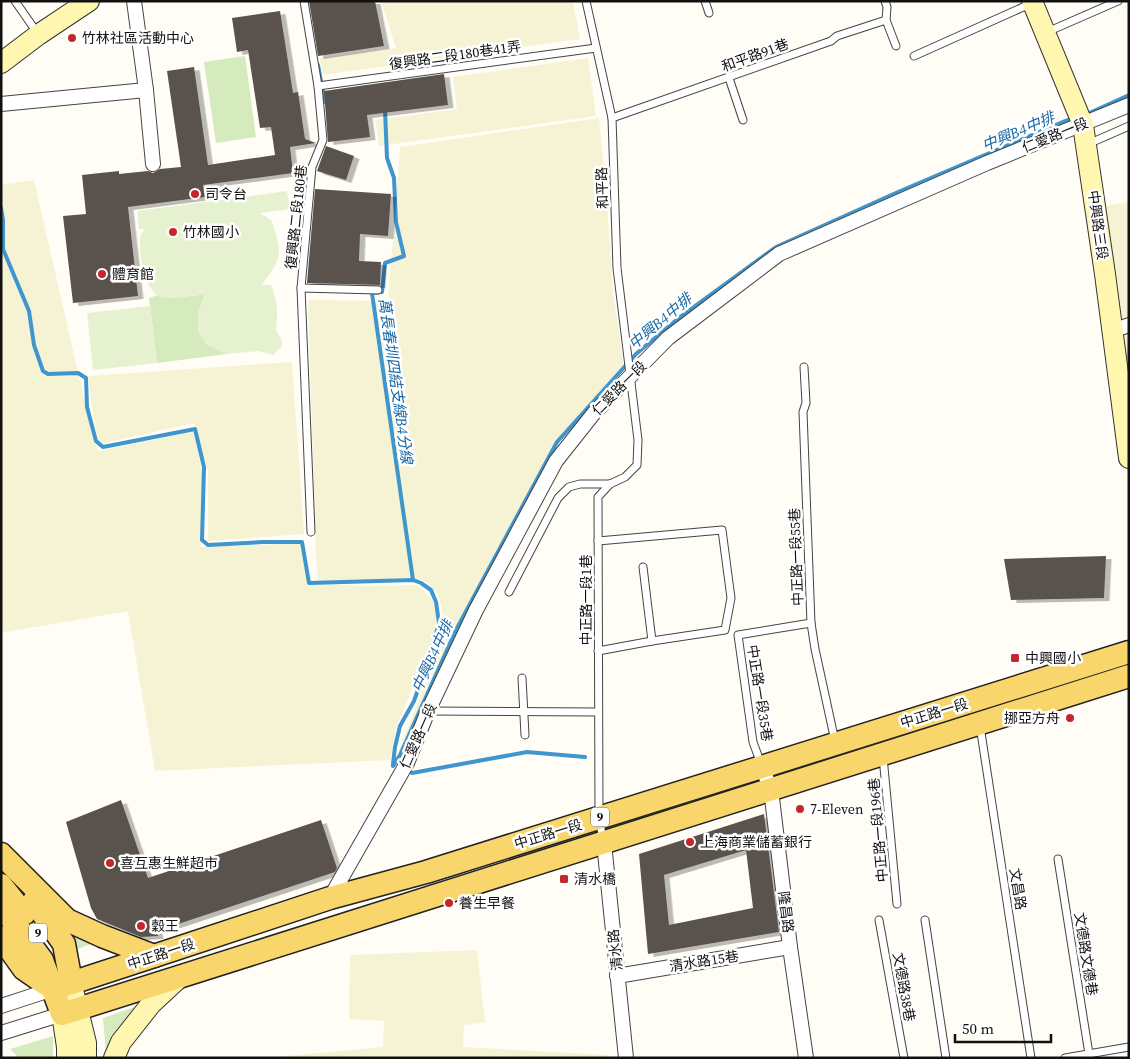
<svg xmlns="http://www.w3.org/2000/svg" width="1130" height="1059" viewBox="0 0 1130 1059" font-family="'Source Serif 4','Noto Sans TC',serif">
<defs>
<filter id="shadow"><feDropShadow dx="5.5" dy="3" stdDeviation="0" flood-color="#0004"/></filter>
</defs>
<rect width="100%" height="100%" fill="#fffdf5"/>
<g fill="#f6f3d4">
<path d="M381 1H573L580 39 323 75 320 58 396 48Z"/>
<path d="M588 58 596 116 379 146 375 120 457 109 453 77Z"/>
<path d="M599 118 605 175 613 291 624 369 569 428 554 450 529 499 493 565 396 758 444 635 443 614 439 596 429 584 422 580 323 584 366 586 416 585 422 588 433 602 437 619 432 639 396 728 390 760 155 771 128 611 1 633V185L34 180 94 442 99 451 195 431 202 473 201 547 304 543 309 584H318L316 558 308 300 388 301 400 147Z"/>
<path d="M1129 202V318L1121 321 1105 206Z"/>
<path d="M1129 329V375H1125L1119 333Z"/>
<path d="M292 362 304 534 208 541V471L194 423 99 444 92 408 88 376Z"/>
<path d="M477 950 485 1022 464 1025 463 1047 609 1055 610 1058H266L383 1047 384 1021 349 1019 350 955Z"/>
</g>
<g fill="#d5ebbd">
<path d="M245 56 256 137 216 143 204 62Z"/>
<path d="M205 294 198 313 206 344 227 354 157 363 149 298 158 295 174 298Z"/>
<path d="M70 930 96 942 78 949Z"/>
<path d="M135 1007 106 1053 103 1018Z"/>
<path d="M53 1036V1058H19L10 1049Z"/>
</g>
<g fill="#e6f2cf">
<path d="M287 191 290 209 260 213 271 220C283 252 283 259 261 285H271C278 302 278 312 276 330L281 338 282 346 273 355 258 351 227 354 206 344 198 332V313L205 294C192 295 170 301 159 296 144 289 139 253 140 239 140 235 143 232 145 229H139L137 211Z"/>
<path d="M150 306 157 363 93 370 87 313Z"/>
</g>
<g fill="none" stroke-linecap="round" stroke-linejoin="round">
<g stroke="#3f96cf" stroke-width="4">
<path d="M318 65 325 102"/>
<path d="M385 110 387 158 394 178 396 222 404 256 385 263 382 292 372 293 413 580"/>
<path d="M1085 115 1129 95"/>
<path d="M1 208 3 220V249L29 311 34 345 43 371 48 374 78 373 86 378 87 407 96 441 103 447 195 429 204 467 202 540 208 545 263 542H302L309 583 413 580 421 583 431 590 436 602 439 623 427 664 414 701 400 726 395 747 393 764"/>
<path d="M393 766 400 755 456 630 557 442 636 354 680 317 776 247 898 192 1065 121 1073 118"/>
<path d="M412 773 527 752 585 757"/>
</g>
</g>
<g fill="#5a524d" fill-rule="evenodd" filter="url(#shadow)">
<path d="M309 1H375L384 46 318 56Z"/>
<path d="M280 11 293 93 298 92 305 139 316 143 290 147 293 173 203 185 205 197 128 207 138 296 73 303 63 216 86 214 82 175 119 171V174L148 171 153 173 160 169 181 167 167 71 194 67 208 165 275 155 271 127 260 128 248 50 237 52 232 18Z"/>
<path d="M444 74 448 105 367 115 370 137 328 142 324 91Z"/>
<path d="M326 146 354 156 346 180 317 171Z"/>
<path d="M315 189 391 194 388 236 360 234 359 261 381 262 380 285 307 283Z"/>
<path d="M1106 556 1104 598 1011 600 1004 559Z"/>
<path d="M121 800 148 878 321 820 337 868 335 872 157 931 158 936 141 937 97 919 91 908 66 822Z"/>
<path d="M764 814 779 932 648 954 639 854ZM746 850 753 908 669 925 664 875Z"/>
</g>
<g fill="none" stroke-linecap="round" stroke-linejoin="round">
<g stroke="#444" stroke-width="9">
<g id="lane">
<path d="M15 1 38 34"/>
<path d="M304 1 318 86 323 140 312 167 301 288 311 532"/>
<path d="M586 1 612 118 617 268 638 440 637 465 625 477 610 484 598 497 599 818 603 840"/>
<path d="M705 1 709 13"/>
<path d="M886 20 896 46"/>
<path d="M1047 32 1118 1"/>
<path d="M914 56 1030 4"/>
<path d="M729 78 743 120"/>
<path d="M318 86 596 48"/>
<path d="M612 118 831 41 837 36 886 20 887 7 885 1"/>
<path d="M1088 144 1129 126"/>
<path d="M301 288 378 290"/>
<path d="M804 367 806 403 803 412 811 623 815 649 835 741"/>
<path d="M598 541 722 530 731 598 725 630 652 641 598 651"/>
<path d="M643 567 652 641"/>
<path d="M509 592 558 498 569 487 580 484H610"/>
<path d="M522 678 525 735"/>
<path d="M428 711 598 712"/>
<path d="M980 726 1031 1058"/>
<path d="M883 757 897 904"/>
<path d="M761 764 753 742 738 635 811 623"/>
<path d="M1058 859 1089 1054"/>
<path d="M879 920 904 1058"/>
<path d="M925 920 946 1058"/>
<path d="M1065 1058 1129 1047"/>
</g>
</g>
<g stroke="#444" stroke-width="16">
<g id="street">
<path d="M134 1 146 90 153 164"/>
<path d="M1 104 146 90"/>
<path d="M1112 331 1129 325"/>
<path d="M762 767 771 790 790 947 806 1058"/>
<path d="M604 843 626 1058"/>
<path d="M330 898 407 763 428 711 476 610 556 461 594 413 668 338 779 254 987 163 1129 105"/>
<path d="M617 976 790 947"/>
<path d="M1 1006 53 989"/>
<path d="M1 1033 62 1014"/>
</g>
</g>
<g stroke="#333" stroke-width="22">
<g id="secondary">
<path d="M1032 1 1083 125 1105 274 1129 458"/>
<path d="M1 63 38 35 89 1"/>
<path d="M71 982 86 1043V1058"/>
<path d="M62 1014 67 1047V1058"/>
<path d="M114 1058 121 1042 151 1004 180 977"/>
</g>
</g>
<g stroke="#222" stroke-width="25">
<g id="primary">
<path d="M1 854 67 920 102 936 154 956"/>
<path d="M1 885 24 914"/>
<path d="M34 901 64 944 71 982"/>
<path d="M1 905 42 960 62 1014 1129 676"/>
<path d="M1 937 24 969 53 989"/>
<path d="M53 989 154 956 330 898 426 872 1129 652"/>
</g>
</g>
<use href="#lane" stroke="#fff" stroke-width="7"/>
<use href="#street" stroke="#fff" stroke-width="14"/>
<use href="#secondary" stroke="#fff6b0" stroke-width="20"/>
<use href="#primary" stroke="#f9d66b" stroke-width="22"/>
</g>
<g fill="#c4262e" stroke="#fff" stroke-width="2">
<circle cx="72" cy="38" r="5"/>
<circle cx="195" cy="194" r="5"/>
<circle cx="173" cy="232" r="5"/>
<circle cx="102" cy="274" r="5"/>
<rect x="1010" y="653" width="10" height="10" rx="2.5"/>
<circle cx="1070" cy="718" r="5"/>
<circle cx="800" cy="809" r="5"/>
<circle cx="690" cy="842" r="5"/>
<circle cx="110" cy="863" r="5"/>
<rect x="559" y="874" width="10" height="10" rx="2.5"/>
<circle cx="449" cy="903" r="5"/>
<circle cx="141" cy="926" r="5"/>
</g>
<g text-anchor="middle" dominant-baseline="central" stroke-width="5" stroke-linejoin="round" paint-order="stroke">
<g fill="#fff" stroke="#585858" stroke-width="1">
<rect x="591" y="807.5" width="18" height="19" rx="4"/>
<rect x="29" y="923.5" width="18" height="19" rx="4"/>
</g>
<g font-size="12" font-weight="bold" fill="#111">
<text x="600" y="817">9</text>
<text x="38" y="933">9</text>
</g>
<g font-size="14" fill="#111" stroke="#fff" text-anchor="start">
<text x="82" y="38">竹林社區活動中心</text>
<text x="205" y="194">司令台</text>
<text x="183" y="232">竹林國小</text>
<text x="112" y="274">體育館</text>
<text x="1025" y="658">中興國小</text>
<text x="1060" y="718" text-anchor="end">挪亞方舟</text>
<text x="810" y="809">7-Eleven</text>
<text x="700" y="842">上海商業儲蓄銀行</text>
<text x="120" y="863">喜互惠生鮮超市</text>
<text x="574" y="879">清水橋</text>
<text x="459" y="903">養生早餐</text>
<text x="151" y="926">穀王</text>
</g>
<g font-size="14" fill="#111" stroke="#fff">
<text transform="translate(455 55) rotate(-8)">復興路二段180巷41弄</text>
<text transform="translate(755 55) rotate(-20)">和平路91巷</text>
<text transform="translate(1055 135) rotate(-22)">仁愛路一段</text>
<text transform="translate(602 188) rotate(-92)">和平路</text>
<text transform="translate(296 217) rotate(-84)">復興路二段180巷</text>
<text transform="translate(1098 225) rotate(82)">中興路三段</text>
<text transform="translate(619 388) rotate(-45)">仁愛路一段</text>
<text transform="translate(796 557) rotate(-92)">中正路一段55巷</text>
<text transform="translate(586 600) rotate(-90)">中正路一段1巷</text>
<text transform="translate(760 693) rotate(81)">中正路一段35巷</text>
<text transform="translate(934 713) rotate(-17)">中正路一段</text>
<text transform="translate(418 736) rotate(-66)">仁愛路一段</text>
<text transform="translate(878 830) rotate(-95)">中正路一段196巷</text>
<text transform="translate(548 834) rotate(-17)">中正路一段</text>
<text transform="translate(1018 889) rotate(81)">文昌路</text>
<text transform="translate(786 912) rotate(83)">隆昌路</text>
<text transform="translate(615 950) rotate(-96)">清水路</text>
<text transform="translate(161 954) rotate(-18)">中正路一段</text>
<text transform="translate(1086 954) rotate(81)">文德路文德巷</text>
<text transform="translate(704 961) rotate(-9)">清水路15巷</text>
<text transform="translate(904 987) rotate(80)">文德路38巷</text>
</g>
<g font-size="15" font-style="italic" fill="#1768a6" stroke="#fff">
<text transform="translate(1018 131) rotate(-23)">中興B4中排</text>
<text transform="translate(660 321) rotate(-40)">中興B4中排</text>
<text transform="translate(396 381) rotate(82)">萬長春圳四結支線B4分線</text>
<text transform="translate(432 656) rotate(-65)">中興B4中排</text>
</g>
</g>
<rect width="1130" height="1059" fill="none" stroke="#111111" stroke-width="5"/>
<path d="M955 1034v8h96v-8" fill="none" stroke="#111111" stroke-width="2.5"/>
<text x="962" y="1034" font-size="15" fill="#111111" stroke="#ffffff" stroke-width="4" paint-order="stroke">50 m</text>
</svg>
